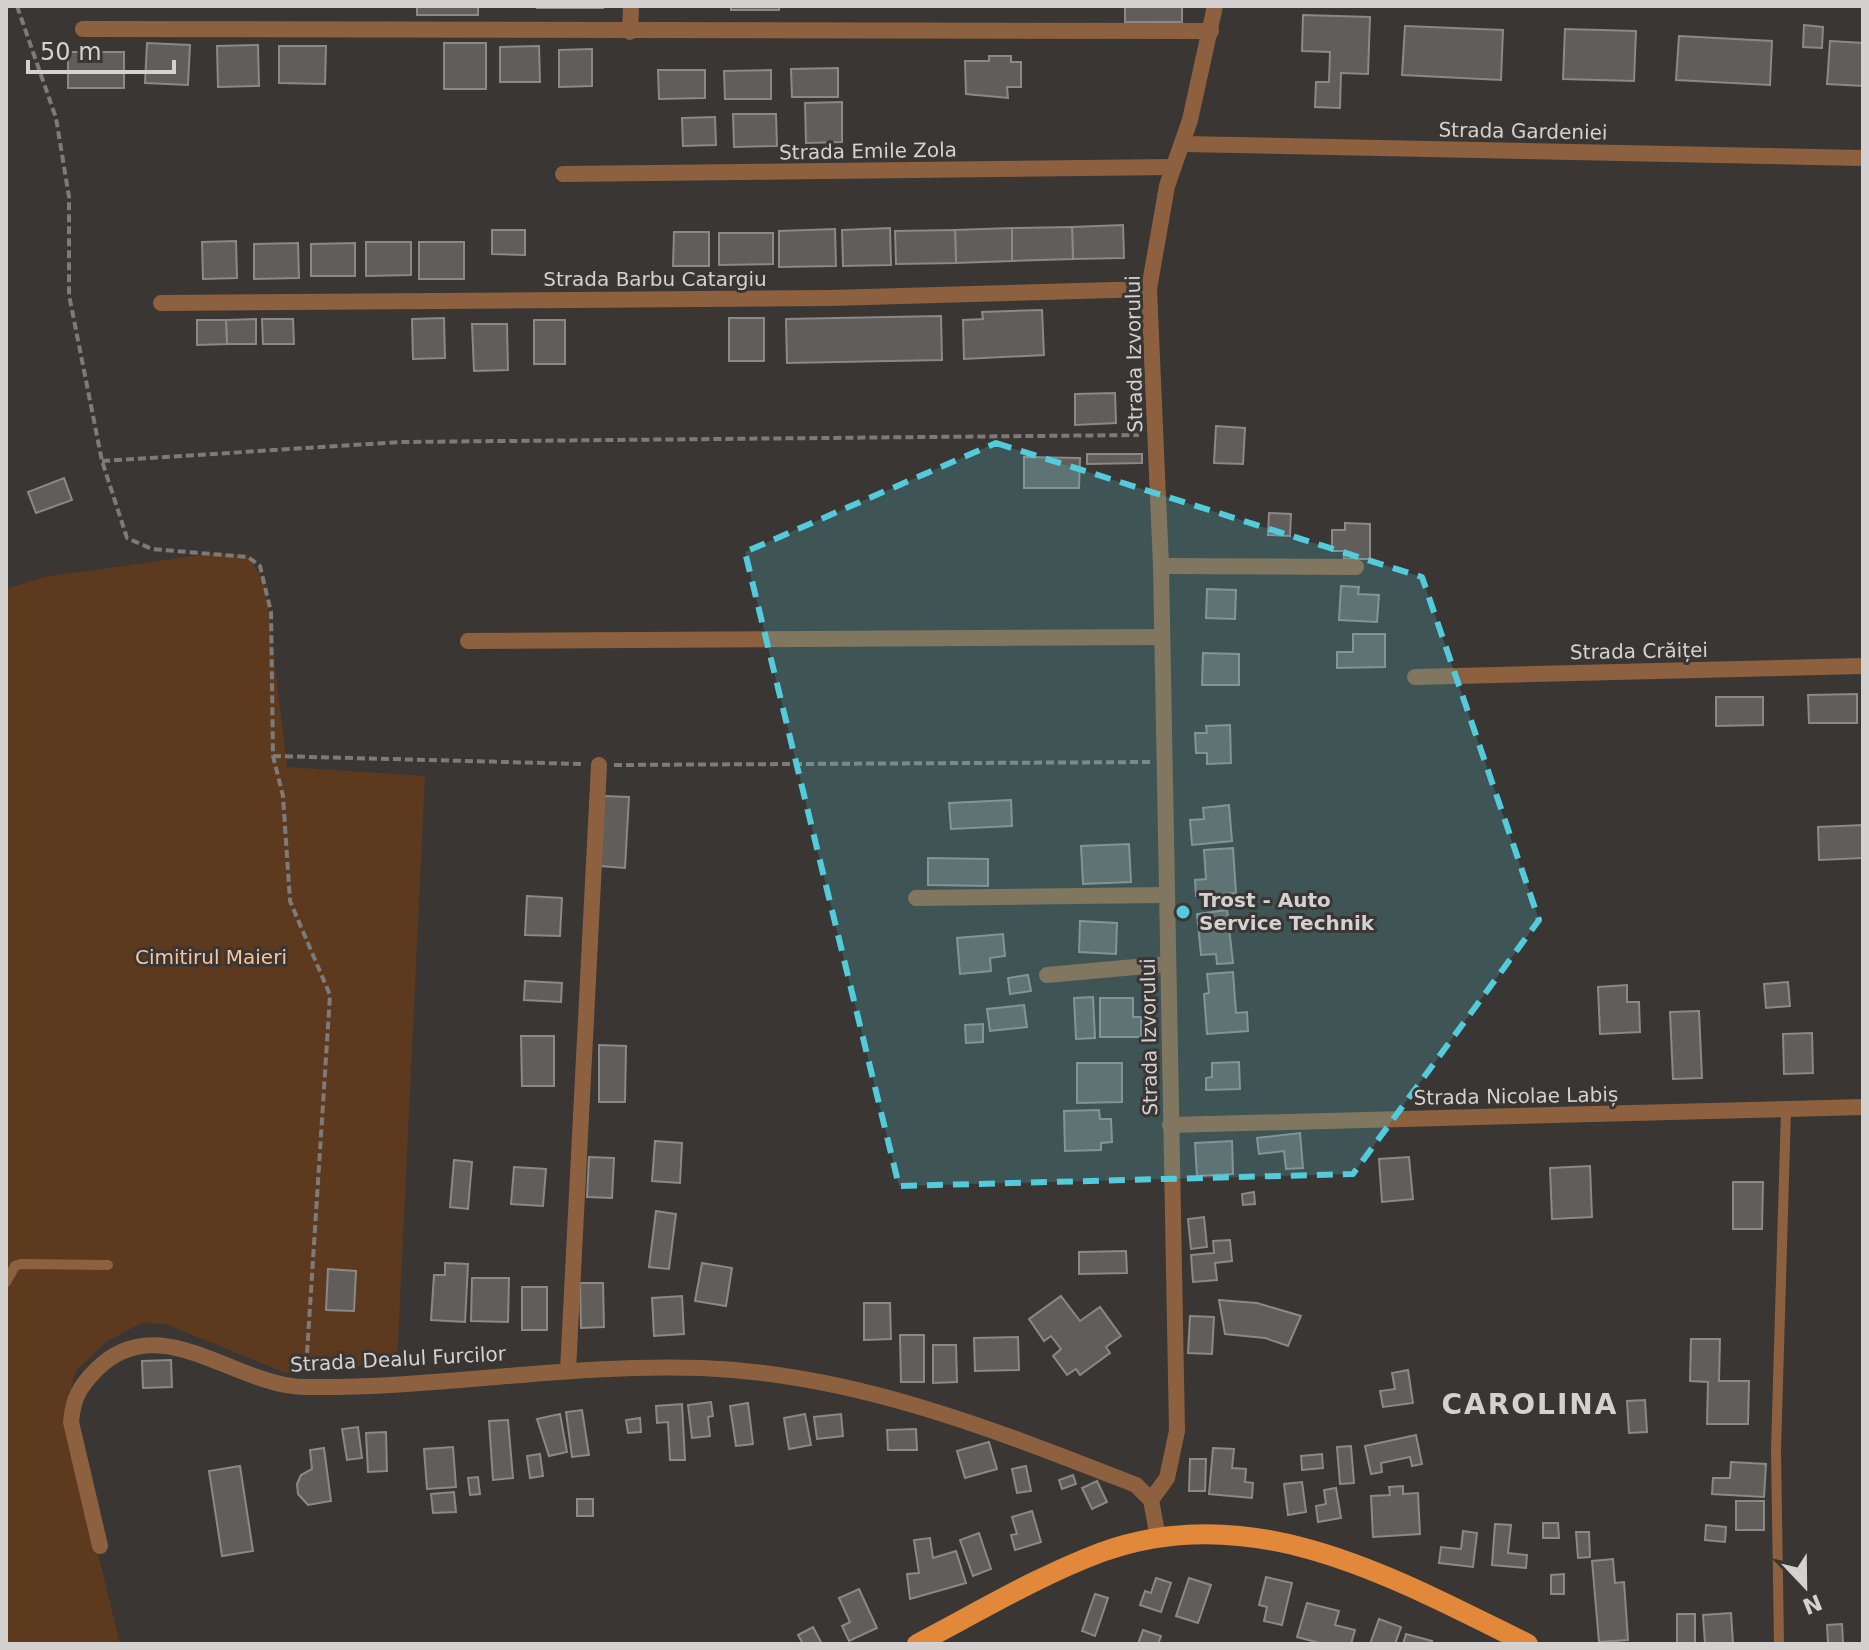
<svg xmlns="http://www.w3.org/2000/svg" width="1869" height="1650" viewBox="0 0 1869 1650" font-family="'DejaVu Sans',sans-serif">
<rect width="100%" height="100%" fill="#393634"/>
<path fill="#5d3a1e" d="M216 553 248 557 265 583 287 767 425 776 397 1362 286 1373 168 1325 143 1322 106 1342 76 1371 64 1413 120 1644H6V589L44 577Z"/>
<g fill="#605d5b" stroke="#8b8885" stroke-width="2">
<rect x="417" y="6" width="61" height="9"/>
<rect x="537" y="6" width="66" height="2"/>
<rect x="731" y="6" width="48" height="4"/>
<rect x="1125" y="6" width="57" height="16"/>
<path d="M1303 15 1370 17 1368 74 1341 73 1340 108 1315 107 1316 82H1329L1330 52 1302 51Z"/>
<path d="M1804 25 1823 27 1822 48 1803 47Z"/>
<path d="M1405 26 1503 30 1501 80 1402 75Z"/>
<path d="M1565 29 1636 31 1634 81 1563 79Z"/>
<path d="M1679 36 1772 41 1770 85 1676 80Z"/>
<path d="M1830 41 1863 43V86L1827 84Z"/>
<path d="M147 43 190 45 188 85 145 83Z"/>
<rect x="444" y="43" width="42" height="46"/>
<path d="M258 45 259 86 218 87 217 46Z"/>
<path d="M279 46H326L325 84 279 83Z"/>
<path d="M539 46 540 82H500V47Z"/>
<path d="M592 49V86L559 87V50Z"/>
<rect x="68" y="52" width="56" height="36"/>
<path d="M989 56H1011V62H1021V87H1007L1008 98 966 94 965 61H989Z"/>
<path d="M838 68V97H792L791 69Z"/>
<path d="M658 70H705V98L659 99Z"/>
<path d="M771 70V99H725L724 71Z"/>
<path d="M842 102V142L806 143 805 103Z"/>
<path d="M733 114H776L777 146 734 147Z"/>
<path d="M715 117 716 145 683 146 682 118Z"/>
<path d="M1123 225 1124 258 1073 259 1072 227Z"/>
<path d="M1072 227 1073 259 1012 261V228Z"/>
<path d="M890 228 891 265 843 266 842 230Z"/>
<path d="M1012 228V261L956 263 955 230Z"/>
<path d="M835 229 836 266 779 267V231Z"/>
<path d="M492 230H525V255L492 254Z"/>
<path d="M955 230 956 263 896 264 895 231Z"/>
<path d="M674 232H709V266H673Z"/>
<path d="M719 233H773V264L719 265Z"/>
<path d="M236 241 237 278 203 279 202 242Z"/>
<path d="M366 242H411V275L366 276Z"/>
<rect x="419" y="242" width="45" height="37"/>
<path d="M298 243 299 278 254 279V244Z"/>
<path d="M355 243V276H311V244Z"/>
<path d="M1042 310 1044 355 964 359 963 320 983 319 982 312Z"/>
<path d="M941 316 942 360 787 363 786 319Z"/>
<path d="M444 318 445 358 413 359 412 319Z"/>
<rect x="729" y="318" width="35" height="43"/>
<path d="M256 319V344H227L226 320Z"/>
<path d="M262 319H293L294 344H263Z"/>
<path d="M197 320H226L227 344 197 345Z"/>
<rect x="534" y="320" width="31" height="44"/>
<path d="M472 324H507L508 370 474 371Z"/>
<path d="M1115 393 1116 423 1075 425V394Z"/>
<path d="M1216 426 1245 428 1243 464 1214 463Z"/>
<path d="M1087 454H1142V463L1087 464Z"/>
<path d="M1024 457 1080 458 1079 488H1024Z"/>
<path d="M64 478 72 500 36 513 28 492Z"/>
<path d="M1269 513 1291 514 1290 536 1268 535Z"/>
<path d="M1345 523 1370 524V559H1344V551H1332V530H1345Z"/>
<path d="M1341 586 1359 587 1358 594 1379 595 1377 622 1339 620Z"/>
<path d="M1207 589 1236 590 1235 619 1206 618Z"/>
<path d="M1353 634H1385V667L1337 668V652H1353Z"/>
<path d="M1203 653 1239 654V685H1202Z"/>
<path d="M1857 694V723H1809L1808 695Z"/>
<path d="M1716 697H1763V725L1716 726Z"/>
<path d="M1230 725 1231 763 1207 764V753H1196L1195 733H1207L1206 726Z"/>
<path d="M604 796 629 797 625 868 600 866Z"/>
<path d="M1011 800 1012 826 951 829 949 803Z"/>
<path d="M1229 805 1232 841 1192 845 1190 820 1204 819 1203 808Z"/>
<path d="M1863 825V858L1819 860 1818 827Z"/>
<path d="M1129 844 1131 882 1083 884 1081 846Z"/>
<path d="M1233 848 1236 893 1196 896 1195 880 1206 879 1204 850Z"/>
<path d="M928 858 988 859V886L928 885Z"/>
<path d="M527 896 562 898 560 936 525 935Z"/>
<path d="M1227 910 1233 963 1217 964 1216 954 1201 955 1197 914Z"/>
<path d="M1080 921 1117 923 1116 954 1079 952Z"/>
<path d="M1003 934 1005 956 990 958 991 971 960 974 957 938Z"/>
<path d="M1233 972 1236 1013 1247 1012 1248 1031 1207 1034 1204 994 1209 993 1207 974Z"/>
<path d="M1028 975 1031 991 1010 994 1008 978Z"/>
<path d="M525 981 562 983 561 1002 524 1000Z"/>
<path d="M1788 982 1790 1006 1766 1008 1764 984Z"/>
<path d="M1627 985V1002H1639L1640 1032 1600 1034 1598 987Z"/>
<path d="M1093 997 1095 1038 1076 1039 1074 998Z"/>
<path d="M1100 998H1133V1017H1141V1037H1100Z"/>
<path d="M1024 1005 1027 1027 990 1031 987 1009Z"/>
<path d="M1699 1011 1702 1078 1673 1079 1670 1012Z"/>
<path d="M983 1024V1042L966 1043 965 1025Z"/>
<path d="M1812 1033 1813 1073 1784 1074 1783 1034Z"/>
<path d="M521 1036H554V1086H522Z"/>
<path d="M599 1045 626 1046 625 1102H599Z"/>
<path d="M1239 1062 1240 1089 1206 1090V1078L1212 1077V1063Z"/>
<path d="M1077 1063H1122V1102L1077 1103Z"/>
<path d="M1099 1110 1100 1119H1111L1112 1142 1101 1143V1150L1065 1151 1064 1111Z"/>
<path d="M1300 1133 1303 1168 1286 1169 1284 1151 1259 1154 1257 1138Z"/>
<path d="M655 1141 682 1143 680 1183 652 1181Z"/>
<path d="M1232 1141 1233 1174 1197 1176 1195 1143Z"/>
<path d="M589 1157 614 1158 612 1198 587 1197Z"/>
<path d="M1409 1157 1413 1199 1382 1202 1379 1159Z"/>
<path d="M454 1160 472 1162 468 1209 450 1207Z"/>
<path d="M1590 1166 1592 1217 1552 1219 1550 1168Z"/>
<path d="M514 1167 546 1169 543 1206 511 1204Z"/>
<path d="M1733 1182H1763L1762 1229H1733Z"/>
<path d="M1254 1192 1255 1204 1243 1205 1242 1194Z"/>
<path d="M656 1211 676 1214 669 1269 649 1267Z"/>
<path d="M1204 1217 1207 1247 1191 1249 1188 1219Z"/>
<path d="M1230 1240 1232 1261 1215 1263 1217 1280 1193 1282 1191 1255 1214 1253 1213 1241Z"/>
<path d="M1126 1251 1127 1273 1079 1274V1252Z"/>
<path d="M445 1263 468 1264 465 1322 431 1320 434 1275H445Z"/>
<path d="M702 1263 732 1268 726 1306 695 1301Z"/>
<path d="M328 1269 356 1271 354 1311 326 1310Z"/>
<path d="M472 1278H509L508 1322 471 1321Z"/>
<path d="M580 1283H603L604 1327 581 1328Z"/>
<rect x="522" y="1287" width="25" height="43"/>
<path d="M682 1296 684 1334 654 1336 652 1298Z"/>
<path d="M1061 1296 1080 1321 1100 1307 1121 1336 1106 1347 1110 1353 1080 1375 1076 1369 1067 1375 1053 1356 1061 1349 1051 1336 1044 1341 1029 1319Z"/>
<path d="M1219 1300 1257 1303 1301 1316 1288 1346 1265 1338 1225 1334Z"/>
<path d="M864 1303H890L891 1339 864 1340Z"/>
<path d="M1190 1316 1214 1317 1212 1354 1188 1353Z"/>
<path d="M900 1335H924V1382H901Z"/>
<path d="M1018 1337 1019 1370 975 1371 974 1338Z"/>
<path d="M1691 1339H1720L1719 1381H1749L1748 1424H1707L1708 1382 1690 1381Z"/>
<path d="M933 1345H956L957 1382 933 1383Z"/>
<path d="M171 1360 172 1387 143 1388 142 1361Z"/>
<path d="M1408 1370 1413 1403 1383 1407 1380 1391 1395 1389 1392 1373Z"/>
<path d="M1645 1400 1647 1432 1629 1433 1627 1401Z"/>
<path d="M711 1402 713 1416 708 1417 710 1436 692 1438 688 1405Z"/>
<path d="M748 1403 753 1444 736 1446 730 1406Z"/>
<path d="M682 1404 685 1460H670L668 1422 657 1423 656 1406Z"/>
<path d="M582 1410 589 1455 572 1457 566 1412Z"/>
<path d="M560 1414 567 1452 549 1456 537 1419Z"/>
<path d="M805 1414 811 1445 789 1449 784 1418Z"/>
<path d="M841 1414 843 1436 817 1439 814 1417Z"/>
<path d="M640 1418 641 1432 628 1433 626 1420Z"/>
<path d="M508 1420 513 1478 493 1480 489 1421Z"/>
<path d="M358 1427 362 1458 347 1460 342 1429Z"/>
<path d="M916 1429 917 1450H888L887 1430Z"/>
<path d="M386 1432 387 1471 368 1472 366 1433Z"/>
<path d="M1416 1435 1422 1464 1412 1466 1410 1457 1381 1463 1382 1472 1371 1474 1365 1446Z"/>
<path d="M989 1442 997 1469 965 1478 957 1451Z"/>
<path d="M1351 1446 1354 1483 1340 1484 1337 1447Z"/>
<path d="M453 1447 456 1487 427 1489 424 1449Z"/>
<path d="M324 1448 331 1501 308 1505 298 1494 297 1484 301 1475 312 1469 310 1450Z"/>
<path d="M1213 1448 1234 1449 1232 1468 1246 1469 1245 1482 1253 1483 1252 1498 1209 1494Z"/>
<path d="M540 1454 543 1476 530 1478 527 1456Z"/>
<path d="M1322 1454 1323 1468 1302 1470 1301 1456Z"/>
<path d="M1190 1459H1206L1205 1491H1189Z"/>
<path d="M1731 1462 1766 1464 1764 1497 1712 1494 1713 1478H1730Z"/>
<path d="M240 1466 253 1551 222 1556 209 1471Z"/>
<path d="M1026 1466 1031 1491 1017 1493 1012 1469Z"/>
<path d="M1073 1475 1076 1484 1062 1489 1059 1480Z"/>
<path d="M478 1477 480 1494 470 1495 468 1478Z"/>
<path d="M1097 1481 1107 1502 1092 1509 1082 1488Z"/>
<path d="M1302 1482 1306 1512 1288 1515 1284 1484Z"/>
<path d="M1403 1486V1494L1418 1493 1420 1534 1373 1537 1371 1496 1390 1495 1389 1487Z"/>
<path d="M1336 1488 1341 1518 1318 1522 1316 1506 1326 1504 1324 1490Z"/>
<path d="M454 1492 456 1512 433 1513 431 1494Z"/>
<rect x="577" y="1499" width="16" height="17"/>
<rect x="1736" y="1501" width="28" height="29"/>
<path d="M1032 1511 1041 1542 1015 1550 1011 1535 1017 1534 1012 1517Z"/>
<path d="M1543 1523H1558L1559 1538H1543Z"/>
<path d="M1495 1524 1511 1525 1508 1553 1527 1555 1526 1568 1492 1565Z"/>
<path d="M1706 1525 1726 1527 1725 1542 1705 1540Z"/>
<path d="M1463 1531 1477 1533 1473 1567 1439 1563 1441 1547 1461 1549Z"/>
<path d="M1576 1532H1589L1590 1557 1578 1558Z"/>
<path d="M979 1533 991 1569 973 1576 960 1540Z"/>
<path d="M930 1538 933 1558 956 1551 966 1583 910 1599 907 1574 919 1573 914 1540Z"/>
<path d="M1613 1559 1615 1583 1624 1582 1628 1640 1599 1642 1592 1561Z"/>
<path d="M1564 1574V1594H1551V1575Z"/>
<path d="M1266 1577 1292 1583 1282 1625 1264 1621 1267 1607 1259 1605Z"/>
<path d="M1156 1578 1171 1583 1161 1612 1140 1605 1145 1591 1151 1593Z"/>
<path d="M1189 1578 1211 1585 1198 1623 1176 1616Z"/>
<path d="M859 1589 877 1628 849 1641 842 1626 850 1622 839 1598Z"/>
<path d="M1095 1594 1108 1598 1095 1636 1082 1631Z"/>
<path d="M1307 1603 1339 1611 1335 1625 1355 1630 1351 1644H1323L1297 1637Z"/>
<path d="M1731 1613 1733 1643 1705 1644 1703 1615Z"/>
<rect x="1677" y="1614" width="18" height="30"/>
<path d="M1379 1619 1401 1627 1395 1644H1370Z"/>
<path d="M1842 1624 1843 1643 1828 1644 1827 1625Z"/>
<path d="M813 1627 822 1644H803L798 1635Z"/>
<path d="M1143 1630 1161 1636 1158 1644H1138Z"/>
<path d="M1406 1634 1432 1641 1431 1644H1403Z"/>
</g>
<g fill="none" stroke-linecap="round" stroke-linejoin="round">
<g stroke="#7d7b79" stroke-width="4" stroke-dasharray="8 4" stroke-linecap="butt">
<path d="M17 6 56 118 69 197V295L102 461 127 538 152 549 248 557 260 566 271 612 273 756 283 796 290 901 330 995 306 1369"/>
<path d="M102 461 401 442 1139 435"/>
<path d="M273 756 582 764"/>
<path d="M614 765 1150 762"/>
</g>
<g stroke="#8d6140" stroke-width="10">
<path d="M6 1282 15 1266 21 1264 108 1265"/>
<path d="M1779 1644 1776 1450 1786 1109"/>
</g>
<g stroke="#8d6140" stroke-width="16">
<path d="M83 29 1211 31"/>
<path d="M630 32 631 6"/>
<path d="M1183 144 1863 158"/>
<path d="M563 174 1173 167"/>
<path d="M161 303 830 298 1149 289"/>
<path d="M1161 566 1356 567"/>
<path d="M468 641 1162 637"/>
<path d="M1415 677 1863 666"/>
<path d="M916 898 1166 895"/>
<path d="M1047 975 1168 964"/>
<path d="M1170 1125 1863 1107"/>
<path d="M568 1370 599 765"/>
<path d="M1151 1500 1167 1478 1177 1431 1161 566 1149 289 1167 186 1190 120 1215 6"/>
<path d="M100 1546 71 1422C73 1398 80 1386 96 1370 159 1306 234 1386 304 1387 437 1389 569 1363 702 1368 856 1374 995 1430 1136 1485L1151 1500 1158 1538"/>
</g>
<path stroke="#e1883b" stroke-width="20" d="M917 1644C978 1612 1038 1576 1102 1552 1253 1497 1396 1579 1528 1644"/>
</g>
<path fill="#53cbdb" fill-opacity="0.2" stroke="#53cbdb" stroke-width="6" stroke-dasharray="16 10" stroke-linejoin="round" d="M996 443 1422 577 1539 920 1353 1174 899 1186 745 552Z"/>
<circle fill="#53cbdb" stroke="#393634" stroke-width="3" cx="1183" cy="912" r="8"/>
<g text-anchor="middle" dominant-baseline="central" stroke-width="6" stroke-linejoin="round" paint-order="stroke">
<g font-size="20" fill="#d4d2d1" stroke="#393634">
<text transform="translate(1523 131) rotate(1)">Strada Gardeniei</text>
<text transform="translate(868 151) rotate(-1)">Strada Emile Zola</text>
<text x="655" y="279">Strada Barbu Catargiu</text>
<text transform="translate(1134 354) rotate(-91)">Strada Izvorului</text>
<text transform="translate(1639 651) rotate(-1)">Strada Crăiței</text>
<text transform="translate(1149 1037) rotate(-91)">Strada Izvorului</text>
<text transform="translate(1516 1096) rotate(-1)">Strada Nicolae Labiș</text>
<text transform="translate(398 1359) rotate(-3)">Strada Dealul Furcilor</text>
</g>
<g font-size="20" font-weight="bold" fill="#d4d2d1" stroke="#393634" text-anchor="start">
<text x="1199" y="900">Trost - Auto<tspan x="1199" dy="23">Service Technik</tspan></text>
</g>
<g font-size="20" fill="#fbc59c" stroke="#393634">
<text x="211" y="957">Cimitirul Maieri</text>
</g>
<g font-size="28" font-weight="bold" letter-spacing="2" fill="#d4d2d1" stroke="#393634">
<text x="1530" y="1404">CAROLINA</text>
</g>
</g>
<rect width="1869" height="1650" fill="none" stroke="#d4d2d1" stroke-width="16"/>
<g transform="translate(1805 1586) rotate(158)" stroke="#393634" stroke-width="6" paint-order="stroke">
<path d="M0-6L14 30L0 20L-14 30Z" fill="#d4d2d1"/>
<text y="-12" font-size="22" font-weight="bold" text-anchor="middle" fill="#d4d2d1">N</text>
</g>
<path d="M28 60v12h146v-12" fill="none" stroke="#d4d2d1" stroke-width="4"/>
<text x="40" y="60" font-size="24" fill="#d4d2d1" stroke="#393634" stroke-width="6" paint-order="stroke">50 m</text>
</svg>
